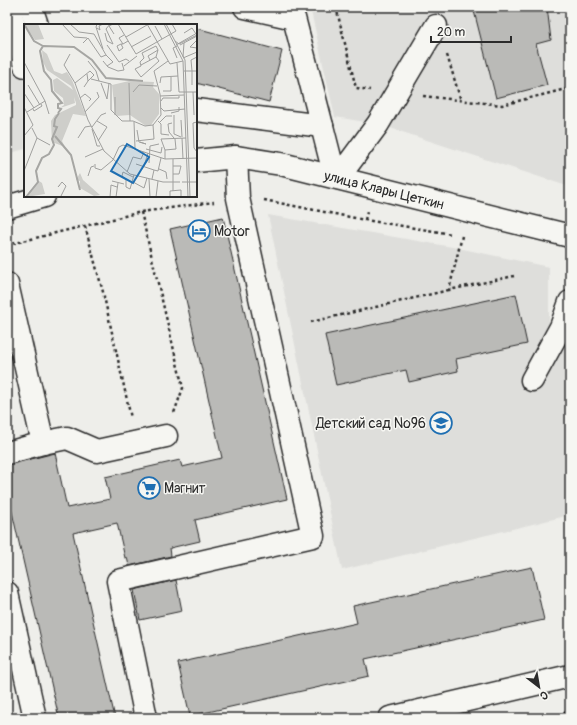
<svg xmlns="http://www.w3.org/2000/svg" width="577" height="725" viewBox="0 0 577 725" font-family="Pangolin,sans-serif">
<rect width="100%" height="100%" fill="#eeeeea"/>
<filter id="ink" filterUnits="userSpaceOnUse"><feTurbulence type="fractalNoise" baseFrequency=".025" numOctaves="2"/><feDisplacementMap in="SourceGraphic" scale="8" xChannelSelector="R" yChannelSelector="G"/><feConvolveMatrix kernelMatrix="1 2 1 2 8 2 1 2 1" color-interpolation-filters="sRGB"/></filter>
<g filter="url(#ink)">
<g fill="#dededb">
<path d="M7 7 27 25H25V149L7 154Z"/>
<path d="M310 7H570V187L378 124 335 117Z"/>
<path d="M268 215 458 248 549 267V324L570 330V515L342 570Z"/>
</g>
<g fill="#babab7" stroke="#2b2b2b">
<path d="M473 7H547L551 40 536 44 547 85 496 98Z"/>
<path d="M196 28 282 51 269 102 196 83Z"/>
<path d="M223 217 287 499 195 520 200 541 170 548 171 556 129 566 127 557 125 558 117 523 73 533 115 718H59L7 490V465L55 453 67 508 110 499 105 477 180 460 182 467 222 458 170 229Z"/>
<path d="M516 294 527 344 456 359 458 371 409 382 406 370 336 385 325 335Z"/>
<path d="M532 567 544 620 365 659 369 676 190 716 178 663 357 623 353 606Z"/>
<path d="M176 580 182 611 140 620 134 590Z"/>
</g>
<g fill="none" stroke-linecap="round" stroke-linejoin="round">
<g stroke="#2b2b2b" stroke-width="25">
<g id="minor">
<path d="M9 7 25 66"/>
<path d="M31 7 37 25"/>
<path d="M196 110 322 126 294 18 245 7"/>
<path d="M322 126 335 177"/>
<path id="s1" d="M196 161 236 157 281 164 570 236"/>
<path d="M338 178 378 124 436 26"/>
<path d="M7 207 44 196"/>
<path d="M7 284 43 443"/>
<path d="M532 380 561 327 570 302"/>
<path d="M7 453 43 443 67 438 97 451 166 436"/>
<path d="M7 593 35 718"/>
<path d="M146 718 118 581 313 536 238 198 236 157"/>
<path d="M390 718 570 676"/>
</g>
</g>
<g stroke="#2b2b2b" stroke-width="2.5" stroke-dasharray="3 3" stroke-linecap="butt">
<path d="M336 7 356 88 370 90"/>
<path d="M447 55 461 101"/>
<path d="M423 96 502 105 570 88"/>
<path d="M264 200 365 220 452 234"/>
<path d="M141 212 183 388 174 413"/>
<path d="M365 220 367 211"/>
<path d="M85 226 103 292 131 418"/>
<path d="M462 236 449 290 514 276"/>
<path d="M7 245 141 212 214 202"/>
<path d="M311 322 449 290"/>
<path d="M560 718 567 709 570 708"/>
</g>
<use href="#minor" stroke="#f6f6f2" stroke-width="22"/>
</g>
</g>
<defs>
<g id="hotel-ring" transform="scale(1.15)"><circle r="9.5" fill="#f6f6f2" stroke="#1f6fb2" stroke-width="1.5"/><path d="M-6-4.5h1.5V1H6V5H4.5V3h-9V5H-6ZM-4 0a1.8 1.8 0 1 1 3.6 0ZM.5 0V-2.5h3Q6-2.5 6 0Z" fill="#1f6fb2"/></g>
<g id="school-ring" transform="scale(1.15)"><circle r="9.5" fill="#f6f6f2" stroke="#1f6fb2" stroke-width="1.5"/><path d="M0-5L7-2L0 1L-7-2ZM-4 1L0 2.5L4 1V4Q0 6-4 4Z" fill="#1f6fb2"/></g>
<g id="supermarket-ring" transform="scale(1.15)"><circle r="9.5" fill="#f6f6f2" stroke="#1f6fb2" stroke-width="1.5"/><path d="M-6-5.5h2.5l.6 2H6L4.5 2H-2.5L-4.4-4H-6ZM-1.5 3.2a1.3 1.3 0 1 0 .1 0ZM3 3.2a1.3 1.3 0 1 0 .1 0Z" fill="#1f6fb2"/></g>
</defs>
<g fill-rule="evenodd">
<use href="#hotel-ring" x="199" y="231"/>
<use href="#school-ring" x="441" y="423"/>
<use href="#supermarket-ring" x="149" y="488"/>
</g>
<g text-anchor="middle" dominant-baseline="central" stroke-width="3" stroke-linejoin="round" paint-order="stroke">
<g font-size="14" fill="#2b2b2b" stroke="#f6f6f2">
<text stroke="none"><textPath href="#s1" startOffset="192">улица Клары Цеткин</textPath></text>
</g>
<g font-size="14" fill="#2b2b2b" stroke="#f6f6f2" text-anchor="start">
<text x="214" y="231">Motor</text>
<text x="426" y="423" text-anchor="end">Детский сад №96</text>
<text x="164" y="488">Магнит</text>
</g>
</g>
<g transform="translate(24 24)">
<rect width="173" height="173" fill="#eeeeea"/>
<path d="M0 0H14L20 15 11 16ZM18 26 23 30 30 47 38 50 43 48 48 56 62 92 49 90 38 117 41 123 28 118 27 97 31 91 52 81V79L50 73 51 79 36 84 40 81 39 74 30 67 29 56 33 54 49 66 47 62 23 46 19 38ZM105 57 130 58 129 63 135 70V90L127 101 122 102 106 91 92 92 91 89 88 61ZM56 149 59 156 76 171 70 172 56 164V157L52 156ZM15 157 18 159 21 170 2 173Z" fill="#cececa"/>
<path fill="none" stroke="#a6a6a3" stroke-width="2" d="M0 0 10 17 19 22 16 27 20 47 27 56 28 67 38 79 34 80V84L37 85 34 89M19 22 50 23 68 36 82 54 119 57M31 112 47 131 56 166M2 173 14 158 12 147 18 134 25 130 30 121 28 115 33 103 30 102 31 95 35 89"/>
<path fill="none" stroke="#a0a09e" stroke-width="1" d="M38 0 50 13 63 14M46 0 55 8 70 10 82 31 77 33 64 14 59 19M73 0 72 3 79 25M89 0 85 2 90 10M94 0 112 30M123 0 146 40 159 37M140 0 159 37 164 173M142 0 161 36 166 173M131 2 138 15M73 4 76 6 75 2 79 0M81 9 83 17 89 20 82 5 86 0M160 9 168 4 172 10M102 13 123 1M151 17 155 20 173 11M172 17 166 23 173 24M97 20 99 24 95 27 93 22 97 20H99L104 17M99 20 95 14 100 11M83 21 95 38 102 35 105 37M152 21 173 9M156 21 173 12M153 22 149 24 153 34M107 23 127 12M46 30 40 41 51 59 64 96 80 127 106 150 139 158H156M112 30 152 7 148 0M82 31 89 38 83 42M159 33 160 19M159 34 173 28M126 36 124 32 134 26M64 37 72 47 75 57M79 37 84 43 94 47 100 46 98 39M0 38 21 77 3 88M153 39 155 68H173M100 42 113 32M111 45 117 53 135 37 132 33 117 41M111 45 117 42 116 38 120 34 118 29 132 22 134 26 132 33M160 47H168L167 36 173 33M67 55 87 60V86L98 97H109L121 102 129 101 137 91 136 70 130 47 144 37M51 59 66 47 70 51 64 57M77 59 83 75 85 59M105 59 106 97M136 59 137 53 154 52M4 61 16 81M168 61V47H173M60 63 64 57 63 50M139 67H147V53M109 68 115 61 133 62M169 68 170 91M0 69 10 84M136 72 160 71M91 73V91M56 74 61 70 67 75 65 77M21 77 25 90M137 77 139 74H155V72M0 83 9 101 0 112M137 84 140 87 161 85M9 85 10 87 18 82 17 80M61 88 75 73 73 68M147 89 155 87V83M150 91V110L157 113M157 96 158 113M73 97 83 103 74 117M134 97 137 100V110L145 111M110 98 111 124M136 98 142 92H148M173 98 169 99 170 124 173 128M148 99 144 100 145 108 150 114M68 103 77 91 82 89M68 105 73 122H76M113 106 115 118 122 120 116 118M13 114 26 121M54 114 61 103 67 102M158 114 159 135M112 117 130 115 129 101M99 121 141 135 173 134M122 125 137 129 138 123M141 126 152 125 151 115M61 133 79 125M141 135V126L137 115 162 114M149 135V167M125 139 126 122 135 120M71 140V144L77 146 89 136 95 123 99 121M112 140 130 146M120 142 124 129M149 142H157L155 150H149M135 145 142 148 143 155M0 147 13 114 8 104M103 148 109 133 117 135 120 128M64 152 67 143 70 142M109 153 99 148 98 152 102 155V163L106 165 110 151M125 155 126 173M128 155 130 146 134 147 137 134M88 157 100 160M109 158 120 164 123 154M158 158H173M36 161 34 163 38 158 42 162 37 172M24 173H54M86 173 87 161 93 163M92 173 94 159M132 173 134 157M146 173V167L157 166V173"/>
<path fill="#1f6fb2" fill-opacity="0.15" stroke="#1f6fb2" stroke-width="2" d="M103 120 125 133 109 159 87 147Z"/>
<rect width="173" height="173" fill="none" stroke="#2b2b2b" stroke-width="2"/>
</g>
<rect width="577" height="725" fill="none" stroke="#f6f6f2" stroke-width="24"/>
<rect x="12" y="12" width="553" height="701" fill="none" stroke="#2b2b2b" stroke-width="1.5" filter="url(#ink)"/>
<g transform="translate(539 687) rotate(149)" stroke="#f6f6f2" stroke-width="3" paint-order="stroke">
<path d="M0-3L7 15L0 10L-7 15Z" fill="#2b2b2b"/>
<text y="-6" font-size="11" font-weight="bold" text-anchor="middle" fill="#2b2b2b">С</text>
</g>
<path d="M431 36v6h80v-6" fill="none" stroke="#2b2b2b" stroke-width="2"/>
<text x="437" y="36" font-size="12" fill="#2b2b2b" stroke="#f6f6f2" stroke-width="3" paint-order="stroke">20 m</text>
</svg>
